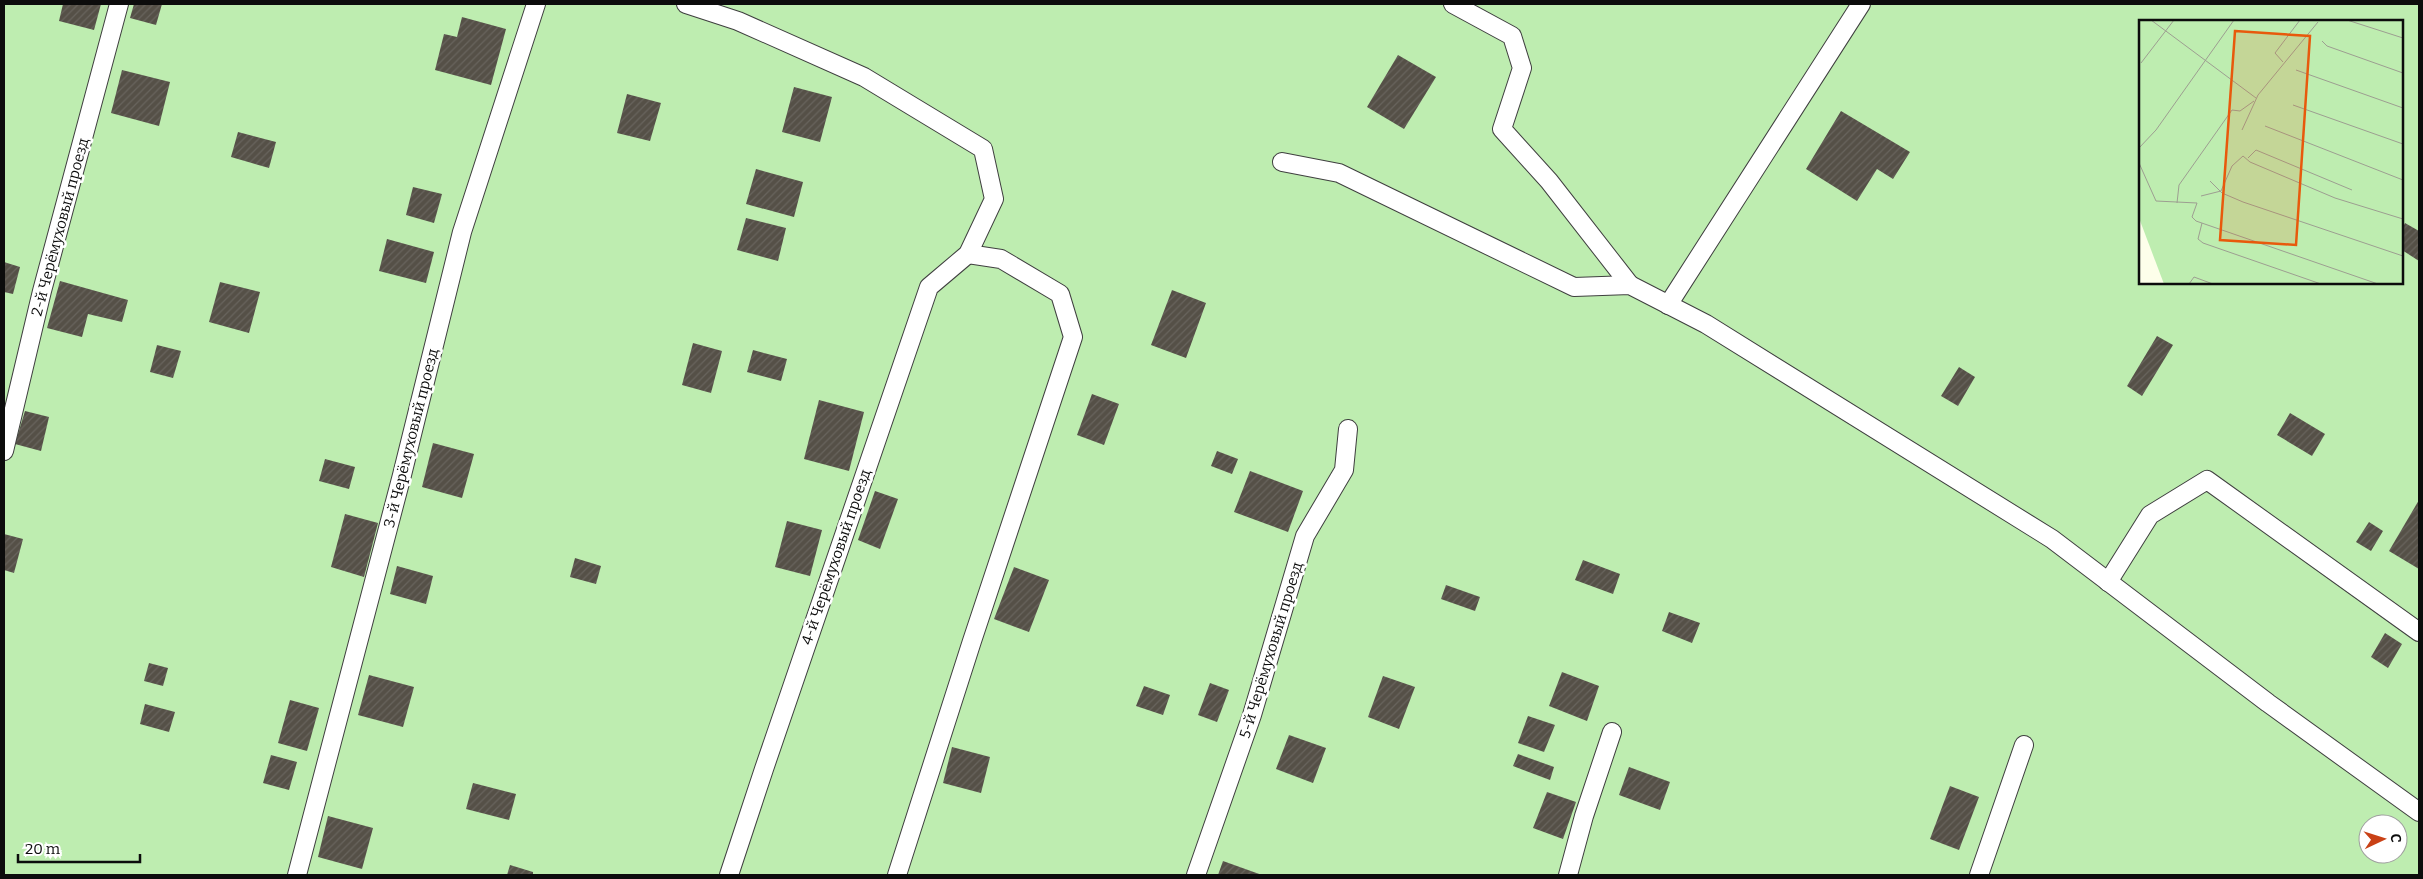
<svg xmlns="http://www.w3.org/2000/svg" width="2423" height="879" viewBox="0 0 2423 879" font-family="Bitter,serif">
<defs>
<pattern id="building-hatch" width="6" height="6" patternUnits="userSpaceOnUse" patternTransform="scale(1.25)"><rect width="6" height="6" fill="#555047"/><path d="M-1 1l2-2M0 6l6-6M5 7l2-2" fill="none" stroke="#68645d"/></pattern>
</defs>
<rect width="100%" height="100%" fill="#fdffea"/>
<path fill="#beedb0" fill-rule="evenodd" d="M4 4H2419V875H4ZM2140 21H2402V282H2140ZM2368 824H2398V854H2368Z"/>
<g fill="url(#building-hatch)">
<path d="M63 4H101L94 30 59 21Z"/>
<path d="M134 4H162L156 25 130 18Z"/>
<path d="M462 17 506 29 491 85 435 70 444 34 457 37Z"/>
<path d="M1398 55 1436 77 1404 129 1367 107Z"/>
<path d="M122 70 170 82 159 126 111 113Z"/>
<path d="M794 87 832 97 820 142 782 132Z"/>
<path d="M627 94 661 103 650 141 617 133Z"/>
<path d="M1841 111 1910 152 1893 179 1877 169 1857 201 1806 169Z"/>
<path d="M238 132 276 142 269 168 231 157Z"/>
<path d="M756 169 803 182 794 217 746 204Z"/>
<path d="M413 187 442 194 434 223 406 215Z"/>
<path d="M746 218 786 228 778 261 737 250Z"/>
<path d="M2405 223 2419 231V261L2402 250V229Z"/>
<path d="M387 239 434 252 426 283 379 271Z"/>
<path d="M4 262 20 267 13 294 4 292Z"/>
<path d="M60 281 128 300 122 322 88 314 82 337 47 328Z"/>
<path d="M220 282 260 292 249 333 209 322Z"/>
<path d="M1172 290 1206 303 1186 358 1151 345Z"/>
<path d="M2157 336 2173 345 2142 396 2127 386Z"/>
<path d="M693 343 722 351 711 393 682 385Z"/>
<path d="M157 345 181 351 173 378 150 372Z"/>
<path d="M753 350 787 359 781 381 747 372Z"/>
<path d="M1959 367 1975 377 1958 406 1941 396Z"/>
<path d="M1092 394 1119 404 1104 445 1077 435Z"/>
<path d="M819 400 864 412 849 471 804 459Z"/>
<path d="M25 411 49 417 41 451 15 444Z"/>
<path d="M2290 413 2325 434 2312 456 2277 435Z"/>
<path d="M433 443 474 454 462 498 422 487Z"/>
<path d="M1217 451 1238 459 1232 474 1211 466Z"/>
<path d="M325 459 355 467 349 489 319 481Z"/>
<path d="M1250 471 1303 491 1288 532 1234 512Z"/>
<path d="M875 491 898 499 880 549 858 540Z"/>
<path d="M2419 500V569L2389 551Z"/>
<path d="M345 514 378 523 364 577 331 567Z"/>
<path d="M787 521 822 530 810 576 775 567Z"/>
<path d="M2369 522 2383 531 2371 551 2356 542Z"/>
<path d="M4 534 23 539 14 573 4 570Z"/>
<path d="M575 558 601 566 596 584 570 577Z"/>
<path d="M1583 560 1620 574 1613 594 1575 580Z"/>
<path d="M397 566 433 576 426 604 390 594Z"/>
<path d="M1014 567 1049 580 1029 632 994 619Z"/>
<path d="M1446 585 1480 597 1475 611 1441 599Z"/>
<path d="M1669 612 1700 623 1692 643 1662 631Z"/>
<path d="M2385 633 2402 644 2388 668 2371 657Z"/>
<path d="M149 663 168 668 163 686 144 681Z"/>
<path d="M1562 672 1599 686 1587 721 1549 706Z"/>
<path d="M369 675 414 687 403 727 358 715Z"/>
<path d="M1383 676 1415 687 1399 729 1368 717Z"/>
<path d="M1210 683 1229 690 1217 722 1198 715Z"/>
<path d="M1144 686 1170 695 1163 715 1136 706Z"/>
<path d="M290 700 319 708 307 751 278 743Z"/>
<path d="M145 704 175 712 169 732 140 724Z"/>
<path d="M1528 716 1555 725 1544 752 1518 743Z"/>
<path d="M1289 735 1326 748 1313 783 1276 769Z"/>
<path d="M952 747 990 757 981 793 943 783Z"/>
<path d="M1518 754 1554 767 1550 780 1513 766Z"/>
<path d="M271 755 297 762 289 790 263 783Z"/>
<path d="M1629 767 1670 782 1660 810 1619 795Z"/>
<path d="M473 783 516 794 509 820 466 809Z"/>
<path d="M1950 786 1979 797 1959 850 1930 839Z"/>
<path d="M1547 792 1576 802 1563 839 1533 828Z"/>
<path d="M328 816 373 828 362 869 318 857Z"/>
<path d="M1223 861 1262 875H1218Z"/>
<path d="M510 865 533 872V875H507Z"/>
</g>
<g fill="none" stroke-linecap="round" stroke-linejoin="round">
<g stroke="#3f3f3f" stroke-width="20">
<g id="service">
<path d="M686 4 738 21 864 77 983 149 994 199 968 254 929 287 764 769 729 875"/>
<path d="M1453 4 1512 36 1522 68 1502 129 1549 181 1630 285"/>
<path d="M1282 162 1339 173 1574 287 1630 285 1706 324 2052 539 2268 703 2419 812"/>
<path d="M1668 305 1861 4"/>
<path d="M4 451 42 291 119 4"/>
<path d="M2108 582 2150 515 2207 480 2419 632"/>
<path d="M297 875 402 475 462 232 536 4"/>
<path d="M897 875 972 641 1073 337 1060 294 1001 259 968 254"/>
<path d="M1196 875 1252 715 1305 536 1344 470 1348 429"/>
<path d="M1568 875 1584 816 1612 732"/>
<path d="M1979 875 2024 745"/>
</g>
</g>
<use href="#service" stroke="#fff" stroke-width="18"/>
</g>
<g text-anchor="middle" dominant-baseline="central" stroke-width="5" stroke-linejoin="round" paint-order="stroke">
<g font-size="15" fill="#0c0c0c" stroke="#fff">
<text transform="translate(60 227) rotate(-75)">2-й Черёмуховый проезд</text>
<text transform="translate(411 438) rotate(-76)">3-й Черёмуховый проезд</text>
<text transform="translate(836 557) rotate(-71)">4-й Черёмуховый проезд</text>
<text transform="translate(1271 650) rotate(-73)">5-й Черёмуховый проезд</text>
</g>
</g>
<g transform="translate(2139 20)">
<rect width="264" height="264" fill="#fdffea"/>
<path d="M0 0H264V264H25L0 198Z" fill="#beedb0"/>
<path fill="none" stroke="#9d9e91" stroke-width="1" d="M12 0 117 78M208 0 264 18M183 21 188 26 264 53M144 42 136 33 161 0M2 43 35 0M157 50 264 88M154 85 264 124M126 106 264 160M103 110 119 75 179 2M0 128 17 110 95 0M109 138 117 130 213 170M0 143 17 181 58 183 53 197 57 201 239 264M71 161 83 173 104 182 264 236M62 176 82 171 93 146 104 136 111 142 196 178 264 199M38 183 40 165 93 90 101 91 115 81M63 203 59 219 64 223 182 264M50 264 55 257 74 264"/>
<path fill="#e8590c" fill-opacity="0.15" stroke="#e8590c" stroke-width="2.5" d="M96 11 171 16 157 225 81 220Z"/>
<rect width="264" height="264" fill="none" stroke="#0c0c0c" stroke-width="2.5"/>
</g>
<rect width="2423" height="879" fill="none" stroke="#0c0c0c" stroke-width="10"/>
<g transform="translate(2383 839) rotate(86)"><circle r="24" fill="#ffffff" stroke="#9e9e9e"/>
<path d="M0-4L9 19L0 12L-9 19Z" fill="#c94116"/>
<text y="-8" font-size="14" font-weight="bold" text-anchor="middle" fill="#0c0c0c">С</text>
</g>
<path d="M18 854v8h122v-8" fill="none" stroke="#0c0c0c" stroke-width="2.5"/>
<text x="25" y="854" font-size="15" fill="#0c0c0c" stroke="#ffffff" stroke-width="4" paint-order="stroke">20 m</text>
</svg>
